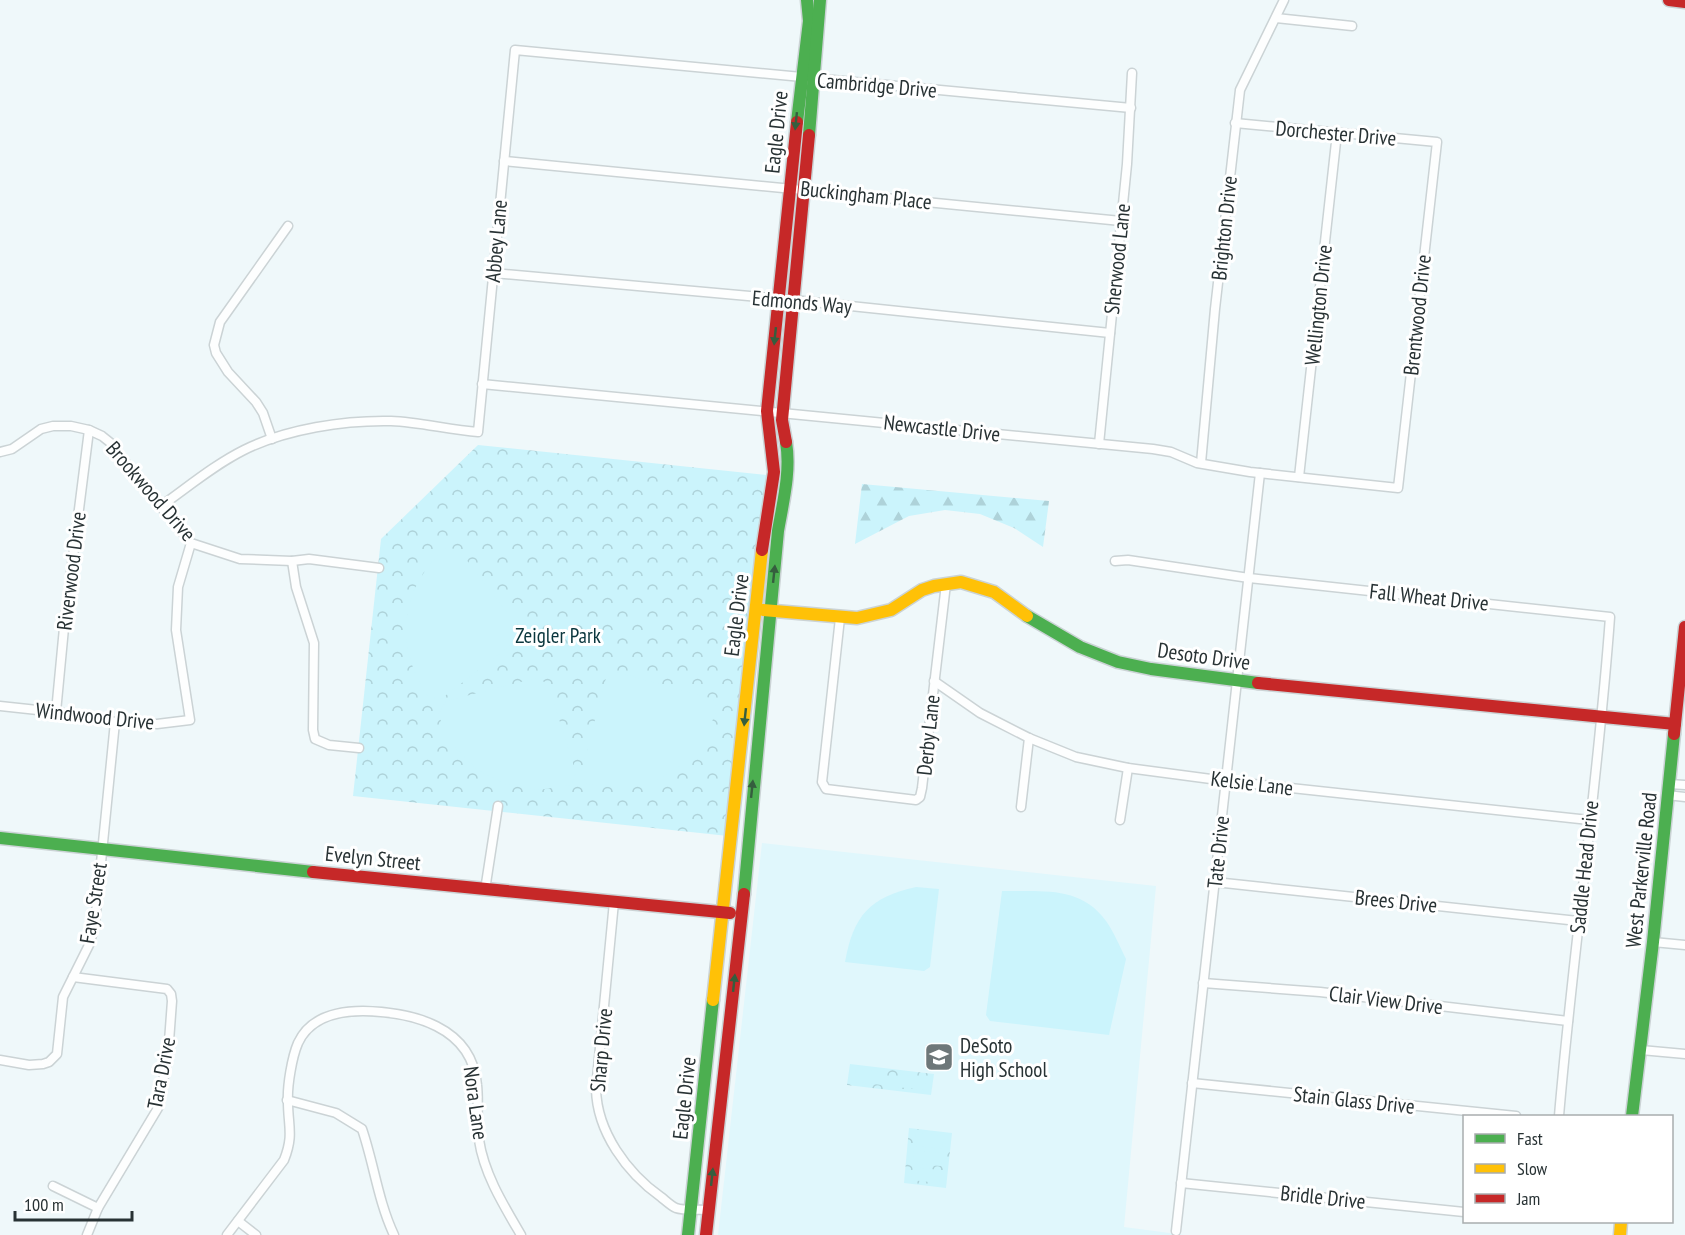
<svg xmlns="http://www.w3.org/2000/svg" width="1685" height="1235" viewBox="0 0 1685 1235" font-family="'PT Sans Narrow',sans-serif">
<defs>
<pattern id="forest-firs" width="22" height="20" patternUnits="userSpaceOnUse" patternTransform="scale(1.5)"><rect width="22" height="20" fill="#cbf4fc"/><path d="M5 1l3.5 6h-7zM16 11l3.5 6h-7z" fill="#aed2d9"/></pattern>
<pattern id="park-crowns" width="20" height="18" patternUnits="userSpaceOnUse" patternTransform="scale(1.5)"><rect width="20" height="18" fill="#cbf4fc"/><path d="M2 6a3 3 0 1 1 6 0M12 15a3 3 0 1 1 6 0" fill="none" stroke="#aed2d9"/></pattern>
</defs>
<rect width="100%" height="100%" fill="#eff8fa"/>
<path fill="#e0f7fc" d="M762 843 1156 886 1124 1227 1185 1235H718Z"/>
<path fill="url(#forest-firs)" d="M862 484 1049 501 1043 547 1014 528 980 514 945 510 909 516 855 544Z"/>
<g fill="url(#park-crowns)">
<path d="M478 445 767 475 728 836 353 796 381 539Z"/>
<path d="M850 1064 934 1074 931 1095 847 1085Z"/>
<path d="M909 1128 952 1133 946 1188 904 1183Z"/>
</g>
<g fill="#cbf4fc">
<path d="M445 548 458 549 519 628 520 633 516 641 441 699 428 697C394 645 399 591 445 548Z"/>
<path d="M616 672 713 699 717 710 704 740 682 765 653 782 620 788 587 784 581 773 606 678Z"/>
<path d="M537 678 548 684 576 773 571 785 538 790 505 784 476 769 453 745 438 715 446 701Z"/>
<path d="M916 887 939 889 930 967 924 971 845 962C853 916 870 897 916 887Z"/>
<path d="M1002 891C1041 892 1080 885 1106 921 1114 932 1120 947 1126 959L1109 1035 990 1021 986 1015Z"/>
<path d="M856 1069 884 1072 882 1085 855 1082Z"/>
<path d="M898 1074 926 1078 924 1090 897 1087Z"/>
<path d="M916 1133 944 1136 942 1149 915 1146Z"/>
<path d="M914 1150 942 1153 941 1166 913 1164Z"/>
<path d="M913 1167 940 1170 939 1183 911 1180Z"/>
</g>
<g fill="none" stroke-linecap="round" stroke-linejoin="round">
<g stroke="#cbd3d5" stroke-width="11">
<g id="street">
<path d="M1276 18 1352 26"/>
<path d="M504 161 1121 221"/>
<path d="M493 273 793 300 1110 333"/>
<path d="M482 384 1153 449 1171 452 1197 463 1250 472 1398 488 1437 142 1235 123"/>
<path d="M272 439 263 413 256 402 228 372 216 353 214 345 220 322 288 226"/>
<path d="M1099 444 1127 164 1132 73"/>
<path d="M0 452 12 449 41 429 53 426H71L89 430 102 436 112 444 139 481 191 543 240 559 292 561 309 559 379 568"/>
<path d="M1201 463 1215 309 1240 90 1284 0"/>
<path d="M1299 477 1337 133"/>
<path d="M161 506C188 487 214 465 244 450 286 429 345 420 391 421 420 422 449 430 478 432L515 50 1131 108"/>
<path d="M292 561 296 587 314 643 313 730 315 739 329 745 359 748"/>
<path d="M1115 561 1128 560 1249 578 1610 617C1598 784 1573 950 1559 1116"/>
<path d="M840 618 822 782 826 789 916 800 920 797 922 788 946 584"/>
<path d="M934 681 980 713 1029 738 1076 757 1128 768 1226 781 1589 820"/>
<path d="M0 706 56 712 115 722 157 724 190 720 176 630 178 587 191 543"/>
<path d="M56 712 64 628 89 430"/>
<path d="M1669 784 1685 785"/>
<path d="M1667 795 1685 797"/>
<path d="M1021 807 1029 738"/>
<path d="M1120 820 1128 768"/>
<path d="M1215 882 1578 921"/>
<path d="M485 890 498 806"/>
<path d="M614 902 596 1089C597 1132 627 1173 661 1197 665 1200 671 1206 676 1208 685 1211 698 1209 708 1210"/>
<path d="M1653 942 1685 945"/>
<path d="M73 977 167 989 171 994 172 1001 168 1055 158 1108 98 1208 87 1235"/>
<path d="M1203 983 1320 992 1568 1021"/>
<path d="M1641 1050 1685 1054"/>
<path d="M0 1060 29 1065 43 1064 49 1062 57 1054 63 997 90 943 95 923 115 722"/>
<path d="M1192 1083 1516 1116"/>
<path d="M287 1100 336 1113 362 1129C374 1164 378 1201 394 1235"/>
<path d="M1181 1183 1464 1212"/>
<path d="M53 1186 98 1208"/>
<path d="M238 1221 256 1235"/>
<path d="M1176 1231 1260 473"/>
<path d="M227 1235 284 1160C294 1135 288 1126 288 1102 287 1086 292 1057 298 1043 310 1017 337 1011 363 1011 412 1012 472 1026 477 1085 479 1103 476 1122 479 1140 484 1174 504 1206 521 1235"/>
</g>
</g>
<g stroke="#cbd3d5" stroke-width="15">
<g id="fast">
<path d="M797 122 809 21 807 0"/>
<path d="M809 135 820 0"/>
<path d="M1027 616 1080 647 1118 662 1151 669 1258 683"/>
<path d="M0 838 313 872"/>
<path d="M744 894 778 531C783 502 791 471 786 442"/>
<path d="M1632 1116 1653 942 1674 734"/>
<path d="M688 1235 713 1000"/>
</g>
</g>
<g stroke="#cbd3d5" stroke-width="15">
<g id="slow">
<path d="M763 610 857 618 891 610 922 590 934 586 961 582 994 592 1027 616"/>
<path d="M713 1000 762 550"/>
<path d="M1620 1235 1621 1222"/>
</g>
</g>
<g stroke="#cbd3d5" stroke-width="15">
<g id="jam">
<path d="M1669 0 1685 2"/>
<path d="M786 442 782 420 809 135"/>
<path d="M762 550 774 472 767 411 797 122"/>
<path d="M1258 683 1675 724"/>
<path d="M1674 734 1685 627"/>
<path d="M313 872 730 913"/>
<path d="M706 1235 744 894"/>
</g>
</g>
<use href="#street" stroke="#fdfefe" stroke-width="8"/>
<use href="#fast" stroke="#4caf50" stroke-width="12"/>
<use href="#slow" stroke="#ffc107" stroke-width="12"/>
<use href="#jam" stroke="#c62828" stroke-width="12"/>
</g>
<defs><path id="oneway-solid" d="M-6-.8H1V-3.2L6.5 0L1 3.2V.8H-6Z" transform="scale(1.5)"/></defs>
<g fill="#355e3e">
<use href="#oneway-solid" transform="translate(796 121) rotate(96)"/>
<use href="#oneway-solid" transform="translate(775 336) rotate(96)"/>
<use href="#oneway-solid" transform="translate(774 574) rotate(-84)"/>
<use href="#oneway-solid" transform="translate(745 717) rotate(96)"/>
<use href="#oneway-solid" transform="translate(752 789) rotate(-84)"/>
<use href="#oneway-solid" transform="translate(734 983) rotate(-84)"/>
<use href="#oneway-solid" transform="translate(712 1177) rotate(-84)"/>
</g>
<defs>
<g id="school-square" transform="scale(1.5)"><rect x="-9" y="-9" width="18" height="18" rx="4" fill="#6e7779" stroke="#fff"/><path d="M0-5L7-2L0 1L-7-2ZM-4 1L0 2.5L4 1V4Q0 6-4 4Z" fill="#fff"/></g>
</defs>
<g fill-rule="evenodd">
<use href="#school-square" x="939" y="1057"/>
</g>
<g text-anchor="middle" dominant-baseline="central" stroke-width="6" stroke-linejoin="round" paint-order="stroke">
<g font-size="21" fill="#283234" stroke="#fff">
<text transform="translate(877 85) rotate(5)">Cambridge Drive</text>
<text transform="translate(776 132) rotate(-84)">Eagle Drive</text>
<text transform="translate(1336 133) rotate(5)">Dorchester Drive</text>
<text transform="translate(866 195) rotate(6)">Buckingham Place</text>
<text transform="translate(1224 228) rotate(-84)">Brighton Drive</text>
<text transform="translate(496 241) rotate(-85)">Abbey Lane</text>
<text transform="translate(1117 259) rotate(-84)">Sherwood Lane</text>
<text transform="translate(802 302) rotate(5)">Edmonds Way</text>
<text transform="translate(1318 305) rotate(-84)">Wellington Drive</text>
<text transform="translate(1417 315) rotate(-84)">Brentwood Drive</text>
<text transform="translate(942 428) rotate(6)">Newcastle Drive</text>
<text transform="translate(151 491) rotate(49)">Brookwood Drive</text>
<text transform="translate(71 571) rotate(-83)">Riverwood Drive</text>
<text transform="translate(1429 597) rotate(6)">Fall Wheat Drive</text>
<text transform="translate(736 615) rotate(-83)">Eagle Drive</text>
<text transform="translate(1204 656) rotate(8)">Desoto Drive</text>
<text transform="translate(95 716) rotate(6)">Windwood Drive</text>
<text transform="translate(928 735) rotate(-84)">Derby Lane</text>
<text transform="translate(1252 783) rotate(7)">Kelsie Lane</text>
<text transform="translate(1218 852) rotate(-84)">Tate Drive</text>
<text transform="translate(373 858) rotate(6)">Evelyn Street</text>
<text transform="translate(1584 867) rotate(-84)">Saddle Head Drive</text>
<text transform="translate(1641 870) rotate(-84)">West Parkerville Road</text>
<text transform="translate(1396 901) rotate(6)">Brees Drive</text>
<text transform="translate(93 903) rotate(-81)">Faye Street</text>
<text transform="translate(1386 1000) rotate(7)">Clair View Drive</text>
<text transform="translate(601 1050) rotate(-85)">Sharp Drive</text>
<text transform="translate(161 1073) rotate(-79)">Tara Drive</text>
<text transform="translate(684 1098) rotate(-84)">Eagle Drive</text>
<text transform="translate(1354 1100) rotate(6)">Stain Glass Drive</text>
<text transform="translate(476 1103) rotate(82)">Nora Lane</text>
<text transform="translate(1323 1197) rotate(6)">Bridle Drive</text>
</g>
<g font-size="21" fill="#0a363d" stroke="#fff">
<text x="558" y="635">Zeigler Park</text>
</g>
<g font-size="21" fill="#283234" stroke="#fff" text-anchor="start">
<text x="960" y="1045">DeSoto<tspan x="960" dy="24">High School</tspan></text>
</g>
</g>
<rect x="1463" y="1115" width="210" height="108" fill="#ffffff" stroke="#a9adae" stroke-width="1.5"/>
<rect x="1475" y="1134" width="30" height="9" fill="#4caf50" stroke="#a9adae" stroke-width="1.5"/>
<text x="1517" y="1145" font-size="18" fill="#283234">Fast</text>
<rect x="1475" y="1164" width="30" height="9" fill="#ffc107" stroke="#a9adae" stroke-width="1.5"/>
<text x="1517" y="1175" font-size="18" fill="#283234">Slow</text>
<rect x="1475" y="1194" width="30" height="9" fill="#c62828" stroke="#a9adae" stroke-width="1.5"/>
<text x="1517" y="1205" font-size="18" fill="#283234">Jam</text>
<path d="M15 1211v9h117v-9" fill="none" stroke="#283234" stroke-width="3"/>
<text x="24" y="1211" font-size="18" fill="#283234" stroke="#ffffff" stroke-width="4.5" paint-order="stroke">100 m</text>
</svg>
